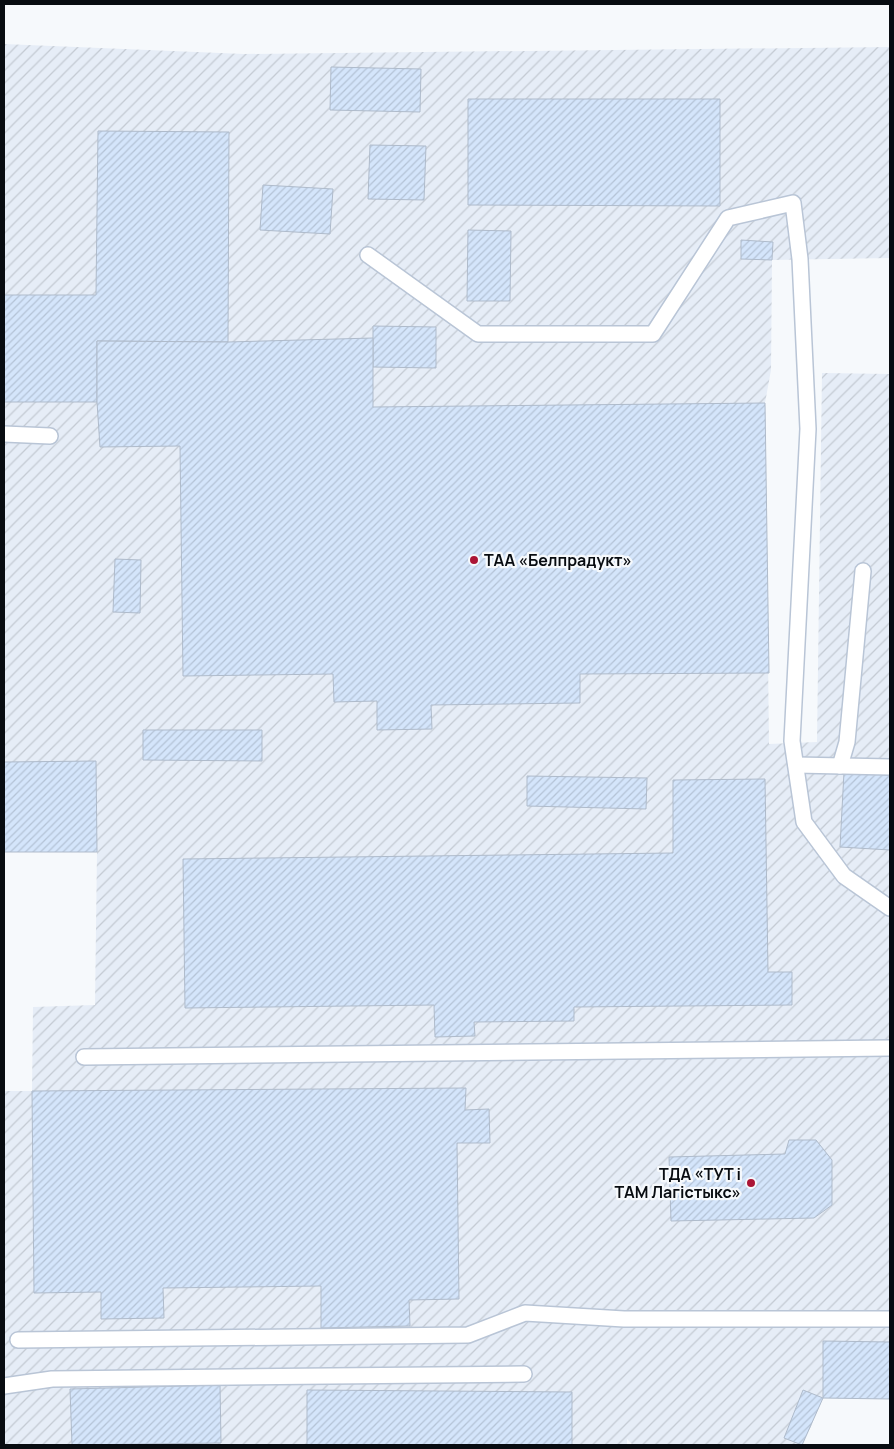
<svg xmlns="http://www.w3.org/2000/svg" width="894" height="1449" viewBox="0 0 894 1449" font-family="Manrope,sans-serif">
<defs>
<pattern id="industrial-furrows" width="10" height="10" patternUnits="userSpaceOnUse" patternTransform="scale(1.25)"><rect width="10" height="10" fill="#e6edf7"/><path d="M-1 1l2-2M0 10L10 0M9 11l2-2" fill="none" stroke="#c4cad3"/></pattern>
<pattern id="building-hatch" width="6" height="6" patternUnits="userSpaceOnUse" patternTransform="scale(1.25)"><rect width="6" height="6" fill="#d4e5fb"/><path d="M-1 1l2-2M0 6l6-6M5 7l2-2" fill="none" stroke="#b4c3d6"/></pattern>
</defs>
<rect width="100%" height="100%" fill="#f6f9fc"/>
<path fill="url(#industrial-furrows)" d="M4 44 244 54 890 47V258L772 260 771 370 765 403 769 744 817 742 822 373 890 374V1399L823 1398 803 1445H633L627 1439V1445H4V1091H32L33 1007 95 1005 97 852H4Z"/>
<g fill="url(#building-hatch)" stroke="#afbbcb">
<path d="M331 67 421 69 420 112 330 110Z"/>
<path d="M468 99H720V206L468 205Z"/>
<path d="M98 131 229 132 228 342 97 341V402H4V295H96Z"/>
<path d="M370 145 426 146 424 200 368 199Z"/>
<path d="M263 185 333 189 330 234 260 230Z"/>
<path d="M468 230 511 231 510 301H467Z"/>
<path d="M741 240 773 242 772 260 741 259Z"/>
<path d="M373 326 436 327V368L373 367Z"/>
<path d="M373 338V407L765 403 769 673 580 674V703L431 705 432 729 377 730V701L334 702 333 674 183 676 180 446 100 447 97 402V341L228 342Z"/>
<path d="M115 559 141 560 140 613 113 612Z"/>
<path d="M143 730H262V761L143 760Z"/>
<path d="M96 761 97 852H4V762Z"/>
<path d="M844 772 890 774V850L840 847Z"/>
<path d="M527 776 647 778 646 809 527 806Z"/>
<path d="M765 779 768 972H792V1005L574 1007V1021L474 1022 475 1036 435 1037 434 1005 185 1008 183 859 673 853V780Z"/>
<path d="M466 1088 465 1110 489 1109 490 1143H457L459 1299 409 1300 410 1326 321 1328V1286L163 1288 164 1318 101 1319V1292L34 1293 32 1091Z"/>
<path d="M789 1140H816L832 1160V1205L814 1218 671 1221 669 1157 785 1154Z"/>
<path d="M823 1341 890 1342V1399L823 1398Z"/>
<path d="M220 1385 221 1443 72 1445 70 1389Z"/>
<path d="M307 1390 572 1392V1445H307Z"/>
<path d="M803 1390 823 1398 802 1445 784 1438Z"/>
</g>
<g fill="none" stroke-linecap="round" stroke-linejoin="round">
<g stroke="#b9c5d6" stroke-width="18">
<g id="service">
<path d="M368 255 478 334H653L728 218 793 203 800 259 808 429 792 741 804 822 844 876 890 908"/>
<path d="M4 434 50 436"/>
<path d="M796 765 890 767"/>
<path d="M840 766 847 742 863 571"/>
<path d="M84 1057 890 1048"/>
<path d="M18 1340 468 1335 525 1313 624 1319H890"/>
<path d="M4 1386 52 1379 524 1374"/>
</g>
</g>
<use href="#service" stroke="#fff" stroke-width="15"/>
</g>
<g fill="#ab1536" stroke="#f6f9fc" stroke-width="2">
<circle cx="474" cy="560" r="5"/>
<circle cx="751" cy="1183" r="5"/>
</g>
<g text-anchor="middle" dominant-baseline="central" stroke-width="4.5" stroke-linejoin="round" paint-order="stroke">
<g font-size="16" font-weight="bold" fill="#080c11" stroke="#f6f9fc" text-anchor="start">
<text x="484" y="560">ТАА «Белпрадукт»</text>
<text x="741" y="1174" text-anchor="end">ТДА «ТУТ і<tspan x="741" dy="18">ТАМ Лагістыкс»</tspan></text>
</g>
</g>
<rect width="894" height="1449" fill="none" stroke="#080c11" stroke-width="10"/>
</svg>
